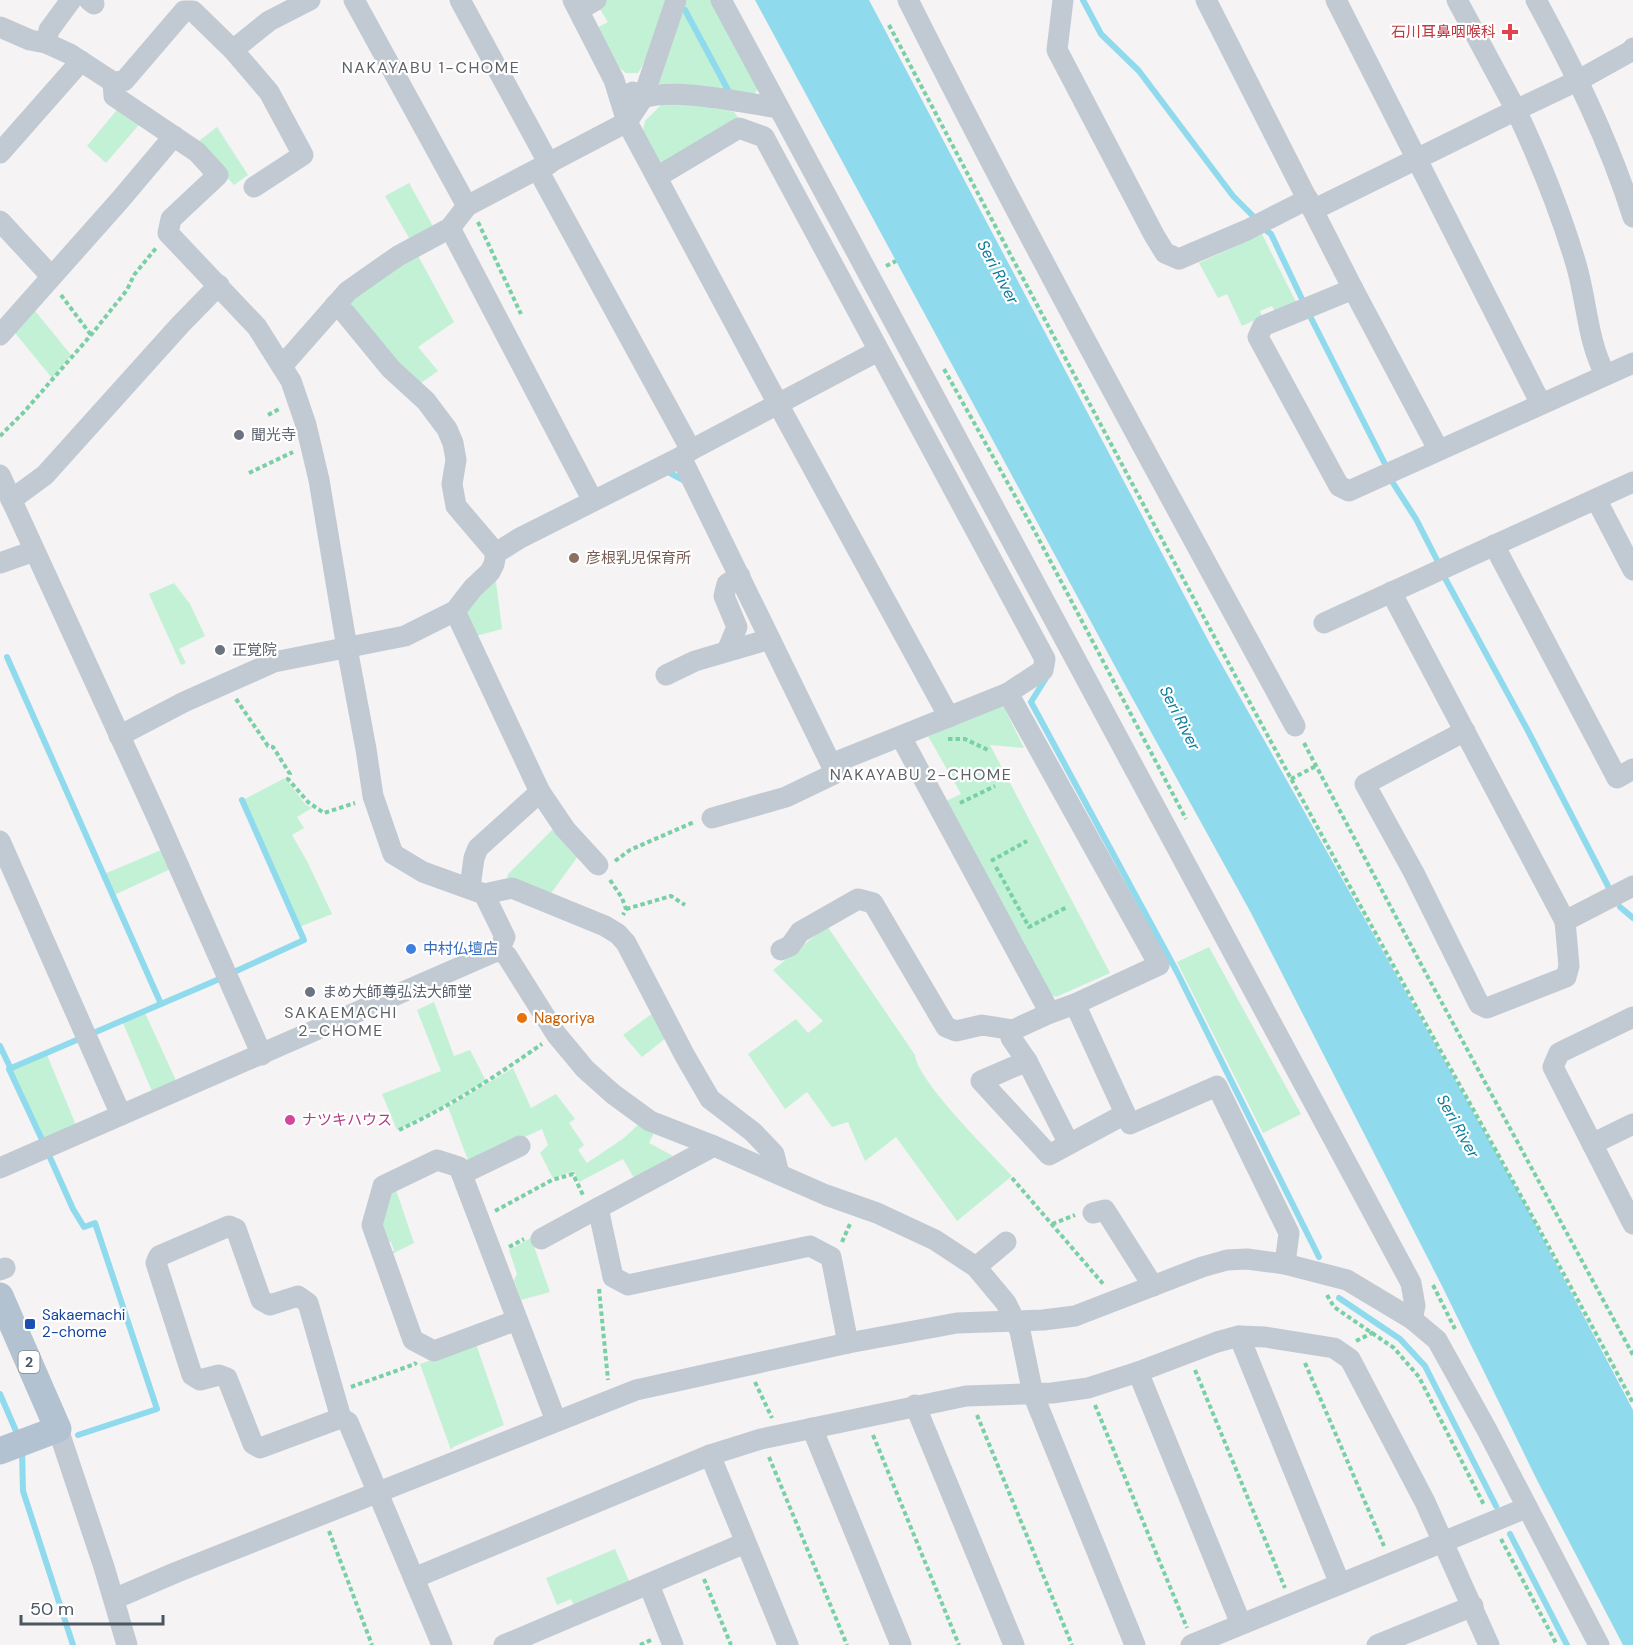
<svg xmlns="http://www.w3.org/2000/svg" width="1633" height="1645" viewBox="0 0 1633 1645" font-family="'DM Sans','Noto Sans JP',sans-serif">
<rect width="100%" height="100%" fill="#f5f3f3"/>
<g fill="#c3f1d5">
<path d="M603 0H665L647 57 638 73H626L620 68 598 27 608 22 600 9Z"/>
<path d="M687 0H712L759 88 752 96 659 84C660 55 675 25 687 0Z"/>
<path d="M677 101 734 112 741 122 664 164 657 162 645 143 643 130 645 121 663 103Z"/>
<path d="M121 105 143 120 106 163 87 146Z"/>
<path d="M217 127 248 175 234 185 195 144Z"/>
<path d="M409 183 435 230 412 243 385 196Z"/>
<path d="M1262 234 1296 302 1275 311 1272 306 1260 311 1262 317 1242 326 1227 294 1218 298 1199 263Z"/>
<path d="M416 252 454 322 418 347 438 371 415 387 342 305Z"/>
<path d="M31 306 71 355 52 378 11 328Z"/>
<path d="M495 574 502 629 472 637 459 611Z"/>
<path d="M174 583 190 604 205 636 179 649 186 663 181 665 149 594Z"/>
<path d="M1003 705 1024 748 990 745 1110 973 1056 997 1051 995 946 801 961 794 928 736Z"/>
<path d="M285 778 306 805 312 808 297 817 304 828 292 835 307 861 332 914 299 927 243 800Z"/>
<path d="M556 826 581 852 547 899 506 882 508 874Z"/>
<path d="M166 848 175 867 114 895 104 874Z"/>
<path d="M827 926 915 1055C918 1082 990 1152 1012 1176L957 1221 896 1137 865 1161 848 1122 832 1127 807 1092 785 1109 748 1054 796 1019 808 1033 823 1021 773 970Z"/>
<path d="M1209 947 1301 1114 1263 1133 1177 962Z"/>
<path d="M434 1002 454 1056 470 1050 486 1081 428 1115 397 1130 382 1094 441 1071 417 1010Z"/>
<path d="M657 1010 671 1034 642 1057 623 1035Z"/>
<path d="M145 1013 178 1085 154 1096 123 1023Z"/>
<path d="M47 1055 78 1130 45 1144 10 1070Z"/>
<path d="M513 1068 531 1108 556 1094 575 1119 569 1123 584 1145 578 1150 587 1163 624 1138 639 1124 655 1131 649 1143 673 1156 634 1178 623 1159 579 1182 574 1171 553 1178 540 1153 548 1145 542 1129 469 1163 448 1107Z"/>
<path d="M396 1190 414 1243 392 1254V1252L394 1250 391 1242H389L382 1223 391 1192Z"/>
<path d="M531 1238 550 1292 521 1300 514 1280 517 1274 509 1250Z"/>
<path d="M476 1344 504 1425 453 1447 451 1450 420 1364Z"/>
<path d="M615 1549 630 1583 574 1606 571 1599 557 1605 546 1578Z"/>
</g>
<path fill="#90daee" d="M755 0H869L1209 642 1520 1195 1633 1410V1645H1623L1538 1482 1441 1284 1251 913 1124 683Z"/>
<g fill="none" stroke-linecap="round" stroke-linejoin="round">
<g stroke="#90daee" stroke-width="6">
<path d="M1083 0 1101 34 1139 71 1233 196 1254 217"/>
<path d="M685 10 728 90"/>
<path d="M1267 231 1271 234 1302 299"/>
<path d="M1311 318 1384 462"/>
<path d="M670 473 685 481"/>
<path d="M1393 483 1416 519 1437 560"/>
<path d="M1446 580 1527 729 1608 886"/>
<path d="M7 657 161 1004"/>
<path d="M1046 678 1031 702 1177 972 1319 1257"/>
<path d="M1620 907 1633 918"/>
<path d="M234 972 304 940 242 800"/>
<path d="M91 1034 224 977"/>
<path d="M0 1046 11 1069"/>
<path d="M44 1144 9 1069 79 1039"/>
<path d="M48 1153 73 1209 84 1227 95 1223 157 1409 78 1435"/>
<path d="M1339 1298 1400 1339 1425 1366 1496 1506"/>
<path d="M0 1394 19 1438"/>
<path d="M22 1450 23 1491 73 1645"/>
<path d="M1510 1534 1567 1645"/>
</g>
<g stroke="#7ad0a6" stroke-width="4" stroke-dasharray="4.5 3" stroke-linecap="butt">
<path d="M889 25C1041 313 1193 600 1349 885 1444 1058 1541 1229 1633 1403"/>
<path d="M478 222 521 314"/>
<path d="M886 266 896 261"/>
<path d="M61 295 91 335"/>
<path d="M944 369 1034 530 1186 819"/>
<path d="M268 415 281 408"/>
<path d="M0 436 24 412 91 335 127 290 134 275 156 248"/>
<path d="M249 473 293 452"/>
<path d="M236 699 268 746 273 747 290 774 288 779 308 802 324 813 355 803"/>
<path d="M948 739H965L990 751"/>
<path d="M1304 743 1423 968 1633 1355"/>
<path d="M1291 779 1316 766"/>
<path d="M960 803 995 786"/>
<path d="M615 861 630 850 694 822"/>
<path d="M991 861 1027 841"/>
<path d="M996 867 1029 927 1067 907"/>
<path d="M610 880 622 898 626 909 623 915"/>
<path d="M626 909 671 896 685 905"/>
<path d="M399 1130C451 1106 496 1076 542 1044"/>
<path d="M1012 1178 1104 1285"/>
<path d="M495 1211 552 1180 573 1174 583 1195"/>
<path d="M1052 1224 1075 1215"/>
<path d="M842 1242 850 1224"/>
<path d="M509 1247 524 1239"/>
<path d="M1433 1285 1455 1329"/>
<path d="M599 1289 608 1380"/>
<path d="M1327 1295 1334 1307 1394 1348 1419 1377 1484 1505"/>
<path d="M1356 1341 1374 1332"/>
<path d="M1305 1363 1384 1546"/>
<path d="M1195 1370 1285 1588"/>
<path d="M755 1382 772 1418"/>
<path d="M351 1387 415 1364 416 1362"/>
<path d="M1095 1405 1187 1628"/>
<path d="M977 1415 1072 1645"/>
<path d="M873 1435 959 1645"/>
<path d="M769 1457 847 1645"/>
<path d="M329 1531 372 1645"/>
<path d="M1501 1539 1557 1645"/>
<path d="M704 1579 731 1645"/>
<path d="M640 1645 651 1640"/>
</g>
<g stroke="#c1cad2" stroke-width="21">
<path d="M71 0 49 30 46 43 70 54 113 82 124 81 184 11H193L233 50 269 92 303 155 254 187"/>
<path d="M89 0 94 4"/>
<path d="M354 0 467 206"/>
<path d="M460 0 549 164"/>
<path d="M573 0 614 80 627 122 778 404 949 717"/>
<path d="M721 0 1411 1283 1415 1306 1412 1319"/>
<path d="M908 0C1031 245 1164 485 1295 726"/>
<path d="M1063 0 1057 50 1154 235 1165 253 1179 259 1247 230 1308 199"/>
<path d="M1206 0 1353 289 1438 449"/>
<path d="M1336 0 1541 404"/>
<path d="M1457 0 1516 110 1579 80 1631 51 1633 48"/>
<path d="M1536 0C1574 70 1609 141 1633 217"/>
<path d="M579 10 596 0"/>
<path d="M0 27 30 40 46 43"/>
<path d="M233 50 269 21 310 0"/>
<path d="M633 92 643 98C677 87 742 103 779 108"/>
<path d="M0 153 81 61"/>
<path d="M538 170 691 450"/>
<path d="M657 177 739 128 764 137 1045 659 1043 670 1008 693 831 764 681 457"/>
<path d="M1313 210 1516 110C1540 161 1560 210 1576 264 1587 301 1587 340 1605 374"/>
<path d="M0 221 51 276"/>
<path d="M450 228 593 501"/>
<path d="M1353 289 1263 326 1258 337 1339 486 1349 491 1633 363"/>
<path d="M335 305 345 313 391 369 426 401 447 429 453 443 456 460 452 484 456 506 496 553"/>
<path d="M0 335 120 200 174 136"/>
<path d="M282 366 348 291 398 256 450 228 467 206 627 122 643 98 676 0"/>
<path d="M0 475 157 817 262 1055"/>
<path d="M1596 499 1633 570"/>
<path d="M11 500 45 475 180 325 219 285"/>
<path d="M1494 545 1617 778 1633 769"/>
<path d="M0 563 34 551"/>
<path d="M1391 592 1565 921 1633 886"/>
<path d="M455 611 540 792 478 848 474 858 470 887"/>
<path d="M1324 623 1633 482"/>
<path d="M727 651 737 627 724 596 727 584 740 576"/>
<path d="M666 675 695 661 770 639"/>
<path d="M1008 693 1159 965 1075 1004"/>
<path d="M1465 731 1365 784 1414 873 1479 1004 1487 1008 1566 977 1569 966 1565 921"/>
<path d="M119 736 184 702 274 662 405 636 455 611 473 588 490 572 494 564 496 553 520 538 681 457 691 450 878 351"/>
<path d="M901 737 1050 1013 1075 1004 1130 1124 1217 1086 1289 1233 1285 1264"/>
<path d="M540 792 565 829 598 865"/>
<path d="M712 818 786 797 834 774 831 764"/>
<path d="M0 841 121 1115"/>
<path d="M484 894 512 888 605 926 618 934 626 943 685 1056 710 1099 753 1132 774 1154 779 1174"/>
<path d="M499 950 507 956 556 1034 585 1069 613 1094 650 1121 714 1146 826 1195 877 1213 935 1240 976 1267 1006 1303 1020 1331 1033 1394 1135 1645"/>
<path d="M781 950 790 946 800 932 858 899 873 903 946 1027 956 1031 982 1025 1013 1030 1050 1013"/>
<path d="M1633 1017 1559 1053 1553 1067 1633 1224"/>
<path d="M1013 1030 1011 1038 1027 1061 1069 1144"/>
<path d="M1027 1061 981 1081 1049 1155 1125 1114"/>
<path d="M1592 1144 1633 1124"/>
<path d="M0 1168 499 950 505 937 484 894 423 872 393 854 373 796 366 749 347 648 319 480 306 425 291 381 257 327 168 233 171 219 218 175 197 152 114 96 113 82"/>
<path d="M462 1174 520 1146"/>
<path d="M598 1208 714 1146"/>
<path d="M1093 1213 1105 1210 1153 1286"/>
<path d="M541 1239 598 1208 613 1277 628 1285 810 1246 831 1257 848 1343"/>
<path d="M976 1267 1006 1242"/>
<path d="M0 1270 5 1268"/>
<path d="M517 1320 434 1351 413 1340 372 1225 383 1186 437 1160 459 1167 556 1421"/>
<path d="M1239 1336 1340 1584"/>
<path d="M1138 1372 1241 1624"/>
<path d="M915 1405 1014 1645"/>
<path d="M341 1418 308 1303 298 1296 270 1305 261 1300 236 1229 229 1226 159 1256 156 1263 192 1375 200 1380 219 1375 227 1378 253 1444 260 1448 341 1418 348 1422 442 1645"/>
<path d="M812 1428 901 1645"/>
<path d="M58 1429 104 1567 127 1645"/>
<path d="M710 1455 788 1645"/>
<path d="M414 1578 710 1455 761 1439 966 1396 1052 1393 1088 1388 1138 1372 1217 1342 1239 1336 1265 1337 1334 1348 1350 1359 1425 1502 1489 1645"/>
<path d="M649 1585 673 1645"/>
<path d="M114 1599 177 1572 636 1390 848 1343 957 1323 1043 1320 1075 1316 1202 1267 1227 1260 1247 1259 1285 1264 1347 1280 1412 1319 1437 1340 1487 1430 1599 1645"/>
<path d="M504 1645 745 1543"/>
<path d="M1191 1645 1526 1508"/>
<path d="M1377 1645 1473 1606"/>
</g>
<path stroke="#b3c2d1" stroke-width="27" d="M0 1296 58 1429 0 1451"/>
</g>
<path fill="#e0444e" stroke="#fff" stroke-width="2" d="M1507 23h6v6h6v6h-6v6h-6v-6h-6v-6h6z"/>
<g fill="#6b7280" stroke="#fff" stroke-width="2">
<circle cx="239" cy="435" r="6"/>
<circle cx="220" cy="650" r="6"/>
<circle cx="310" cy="992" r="6"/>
</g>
<circle fill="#8d6e63" stroke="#fff" stroke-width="2" cx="574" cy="558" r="6"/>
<circle fill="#3f7fe0" stroke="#fff" stroke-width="2" cx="411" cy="949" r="6"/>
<circle fill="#e8710a" stroke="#fff" stroke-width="2" cx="522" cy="1018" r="6"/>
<circle fill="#d1479c" stroke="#fff" stroke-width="2" cx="290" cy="1120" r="6"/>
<rect fill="#1a4fb4" stroke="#fff" stroke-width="2" x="24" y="1318" width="12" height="12" rx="3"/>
<g text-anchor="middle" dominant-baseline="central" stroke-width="4.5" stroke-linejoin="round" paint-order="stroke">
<rect fill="#fff" stroke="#808990" stroke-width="1.5" x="18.5" y="1351" width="21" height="22" rx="4.5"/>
<g font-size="14" font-weight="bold" fill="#4a5661">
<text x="29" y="1362">2</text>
</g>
<g font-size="15" fill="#be3a42" stroke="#fff" text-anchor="end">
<text x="1496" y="32">石川耳鼻咽喉科</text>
</g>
<g font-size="15" fill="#5b616d" stroke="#fff" text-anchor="start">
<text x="251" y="435">聞光寺</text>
<text x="232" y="650">正覚院</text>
<text x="322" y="992">まめ大師尊弘法大師堂</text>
</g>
<g font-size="15" fill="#785e54" stroke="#fff" text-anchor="start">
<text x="586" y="558">彦根乳児保育所</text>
</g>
<g font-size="15" fill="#366cbe" stroke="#fff" text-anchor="start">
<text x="423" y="949">中村仏壇店</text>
</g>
<g font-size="15" fill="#c56008" stroke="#fff" text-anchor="start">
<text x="534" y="1018">Nagoriya</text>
</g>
<g font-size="15" fill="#b23c85" stroke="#fff" text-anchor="start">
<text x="302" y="1120">ナツキハウス</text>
</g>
<g font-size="15" fill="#164399" stroke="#fff" text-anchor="start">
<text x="42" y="1315">Sakaemachi<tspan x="42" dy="17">2-chome</tspan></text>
</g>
<g font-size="16" letter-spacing="1.5" fill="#5f6368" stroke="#fff">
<text x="431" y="67">NAKAYABU 1-CHOME</text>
<text x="921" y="774">NAKAYABU 2-CHOME</text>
<text x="341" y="1012">SAKAEMACHI<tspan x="341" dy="18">2-CHOME</tspan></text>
</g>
<g font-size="16" font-style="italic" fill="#0c7c9b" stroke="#fff">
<text transform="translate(998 272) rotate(62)">Seri River</text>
<text transform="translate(1180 718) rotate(63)">Seri River</text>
<text transform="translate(1458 1126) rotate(61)">Seri River</text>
</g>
</g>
<path d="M21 1615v9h142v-9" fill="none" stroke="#4a5661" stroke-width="3"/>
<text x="30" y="1615" font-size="18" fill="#4a5661" stroke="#ffffff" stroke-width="4.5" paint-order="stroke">50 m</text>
</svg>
